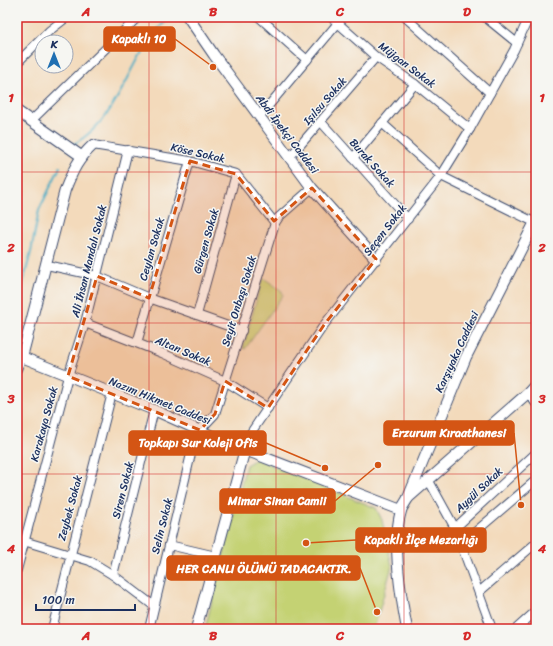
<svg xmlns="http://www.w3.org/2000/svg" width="553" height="646" viewBox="0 0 553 646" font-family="Sriracha,sans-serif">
<rect width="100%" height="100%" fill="#f6f6f2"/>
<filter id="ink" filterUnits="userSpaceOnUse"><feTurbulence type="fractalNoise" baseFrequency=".025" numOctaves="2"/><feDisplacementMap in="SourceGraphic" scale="8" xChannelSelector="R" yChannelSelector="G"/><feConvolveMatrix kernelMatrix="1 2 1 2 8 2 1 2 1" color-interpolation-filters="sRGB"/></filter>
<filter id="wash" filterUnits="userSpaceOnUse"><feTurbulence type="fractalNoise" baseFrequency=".012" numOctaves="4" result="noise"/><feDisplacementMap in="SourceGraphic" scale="16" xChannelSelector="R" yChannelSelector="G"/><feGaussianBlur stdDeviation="0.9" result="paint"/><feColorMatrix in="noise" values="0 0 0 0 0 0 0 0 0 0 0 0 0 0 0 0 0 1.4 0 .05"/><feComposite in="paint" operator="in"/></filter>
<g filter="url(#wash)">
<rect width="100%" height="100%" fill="#f3dabb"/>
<g fill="#c4d273" stroke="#708068">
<path d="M265 279 282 291 283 295 245 349 243 348 262 280Z"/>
<path d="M256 459 376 508 382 520 392 566 374 629H205L246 465Z"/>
</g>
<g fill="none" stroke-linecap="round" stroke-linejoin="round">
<g stroke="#46adc5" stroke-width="2">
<path d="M74 144C113 122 125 78 148 42 153 33 161 26 168 19V17"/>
<path d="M17 306 31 252 39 210 60 167"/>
</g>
</g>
</g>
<g filter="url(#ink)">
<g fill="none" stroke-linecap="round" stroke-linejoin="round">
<g stroke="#3b496c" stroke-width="10">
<g id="minor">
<path d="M259 17 307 60"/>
<path d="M331 17 376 57 415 84 470 129"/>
<path d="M405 17 490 93"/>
<path d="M485 17 517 43"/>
<path d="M17 63 49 31 67 17"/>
<path d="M259 117 343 17"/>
<path d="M31 121 138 17"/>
<path d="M321 122 408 219"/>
<path d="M382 123 441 176 536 223"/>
<path d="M93 145 190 161 236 174 275 223"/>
<path d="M289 158 376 57"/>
<path d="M353 158 415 84"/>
<path d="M47 265 97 276 149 298 242 331"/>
<path d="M197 315 236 174"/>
<path d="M85 323 162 353 225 381 268 408"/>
<path d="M137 343 190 161"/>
<path d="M17 369 22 357"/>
<path d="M245 449 250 434 324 325 441 176 470 129 514 50 529 17"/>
<path d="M429 481 455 528 492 629"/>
<path d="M455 528 536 453"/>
<path d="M17 539 90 561 113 575 154 606"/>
<path d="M461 544 536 480"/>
<path d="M169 545 216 556"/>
<path d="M17 570 68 376 85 323 128 150"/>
<path d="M113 575 154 410"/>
<path d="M479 592 536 543"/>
<path d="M52 629 112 393"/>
<path d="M149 629 191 454 200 430 215 414 275 223 279 217 312 188"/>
<path d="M516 629 536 611"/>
</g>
</g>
<g stroke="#3b496c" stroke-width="12">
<g id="tertiary">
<path d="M188 17 214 55 312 188 376 259"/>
<path d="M17 111 81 156"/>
<path d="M93 145C78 159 73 170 65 190L22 357 154 410 232 445 401 510"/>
<path d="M529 392 536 402"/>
<path d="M408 498 466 357 536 220"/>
<path d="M196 629 245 449"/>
<path d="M407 629C401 598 392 541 401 511 402 507 406 502 408 498L529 392 536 384"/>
</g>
</g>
<use href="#minor" stroke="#fff" stroke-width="8"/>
<use href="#tertiary" stroke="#fff" stroke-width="10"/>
</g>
</g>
<path fill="#d45514" fill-opacity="0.2" stroke="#d45514" stroke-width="3" stroke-dasharray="8 5" stroke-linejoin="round" d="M190 161 236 174 274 221 312 188 376 259 324 325 268 408 225 381 215 414 200 430 68 376 97 276 149 298Z"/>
<path fill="none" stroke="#d62828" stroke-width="1" stroke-opacity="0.55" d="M149 17V629M276 17V629M404 17V629M17 172H536M17 323H536M17 474H536"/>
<g text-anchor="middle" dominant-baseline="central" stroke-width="3" stroke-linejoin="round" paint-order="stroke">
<g font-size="11" fill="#1b2f5e" stroke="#f6f6f2">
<text transform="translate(407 65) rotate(37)">Müjgan Sokak</text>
<text transform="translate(325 101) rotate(-49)">Işılsu Sokak</text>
<text transform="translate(287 134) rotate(53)">Abdi İpekçi Caddesi</text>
<text transform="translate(198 153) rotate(13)">Köse Sokak</text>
<text transform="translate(372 163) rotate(48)">Burak Sokak</text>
<text transform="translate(385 230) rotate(-52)">Seçen Sokak</text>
<text transform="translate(206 241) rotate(-74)">Gürgen Sokak</text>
<text transform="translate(152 249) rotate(-74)">Ceylan Sokak</text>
<text transform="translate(89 261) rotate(-76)">Ali İhsan Mandalı Sokak</text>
<text transform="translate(239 301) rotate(-73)">Seyit Onbaşı Sokak</text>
<text transform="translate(183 351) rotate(23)">Altan Sokak</text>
<text transform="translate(457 352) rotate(-65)">Karşıyaka Caddesi</text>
<text transform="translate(160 401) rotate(22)">Nazım Hikmet Caddesi</text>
<text transform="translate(44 424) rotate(-75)">Karakaya Sokak</text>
<text transform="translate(123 490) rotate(-76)">Siren Sokak</text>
<text transform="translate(479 490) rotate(-43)">Aygül Sokak</text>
<text transform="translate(70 508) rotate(-75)">Zeybek Sokak</text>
<text transform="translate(162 526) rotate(-76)">Selin Sokak</text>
</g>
</g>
<path fill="none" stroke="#d45514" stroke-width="1.5" d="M213 67L175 39M521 505L514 433M325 468L266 443M378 465L335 501M306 543L356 540M377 612L360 568"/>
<g fill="#d45514" stroke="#f6f6f2" stroke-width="1.5">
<circle cx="213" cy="67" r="4"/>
<circle cx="521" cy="505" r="4"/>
<circle cx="325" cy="468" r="4"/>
<circle cx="378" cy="465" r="4"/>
<circle cx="306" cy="543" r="4"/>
<circle cx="377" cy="612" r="4"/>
</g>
<g fill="#d45514" stroke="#d45514" stroke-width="1.5">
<rect x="104" y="27" width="71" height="24" rx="4"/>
<rect x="384" y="421" width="130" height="24" rx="4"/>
<rect x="129" y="431" width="137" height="24" rx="4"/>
<rect x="220" y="489" width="115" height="24" rx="4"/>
<rect x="356" y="528" width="130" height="24" rx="4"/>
<rect x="167" y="556" width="193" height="24" rx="4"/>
</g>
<g font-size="12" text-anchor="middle" font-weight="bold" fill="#fff">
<text x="139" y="43">Kapaklı 10</text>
<text x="449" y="437">Erzurum Kıraathanesi</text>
<text x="198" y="447">Topkapı Sur Koleji Ofis</text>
<text x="277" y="505">Mimar Sinan Camii</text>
<text x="421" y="544">Kapaklı İlçe Mezarlığı</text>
<text x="264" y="573">HER CANLI ÖLÜMÜ TADACAKTIR.</text>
</g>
<rect width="553" height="646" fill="none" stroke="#f6f6f2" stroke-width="44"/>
<g transform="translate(54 54)"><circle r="19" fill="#f6f6f2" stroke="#9ea6b7"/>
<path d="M0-3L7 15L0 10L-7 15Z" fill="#1f6fb2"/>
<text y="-6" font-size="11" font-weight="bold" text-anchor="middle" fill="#1b2f5e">K</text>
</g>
<path d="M36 604v6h99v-6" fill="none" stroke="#1b2f5e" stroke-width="2"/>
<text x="42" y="604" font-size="12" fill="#1b2f5e" stroke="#f6f6f2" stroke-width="3" paint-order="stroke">100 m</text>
<rect x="22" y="22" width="509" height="602" fill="none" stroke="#d62828" stroke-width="1.5"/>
<g font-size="13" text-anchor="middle" font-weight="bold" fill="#d62828">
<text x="86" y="16">A</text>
<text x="213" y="16">B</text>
<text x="340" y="16">C</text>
<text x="467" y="16">D</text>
<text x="11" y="102">1</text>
<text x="542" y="102">1</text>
<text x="11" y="252">2</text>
<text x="542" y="252">2</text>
<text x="11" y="403">3</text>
<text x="542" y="403">3</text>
<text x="11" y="553">4</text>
<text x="542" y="553">4</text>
<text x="86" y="640">A</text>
<text x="213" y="640">B</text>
<text x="340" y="640">C</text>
<text x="467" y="640">D</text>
</g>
</svg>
